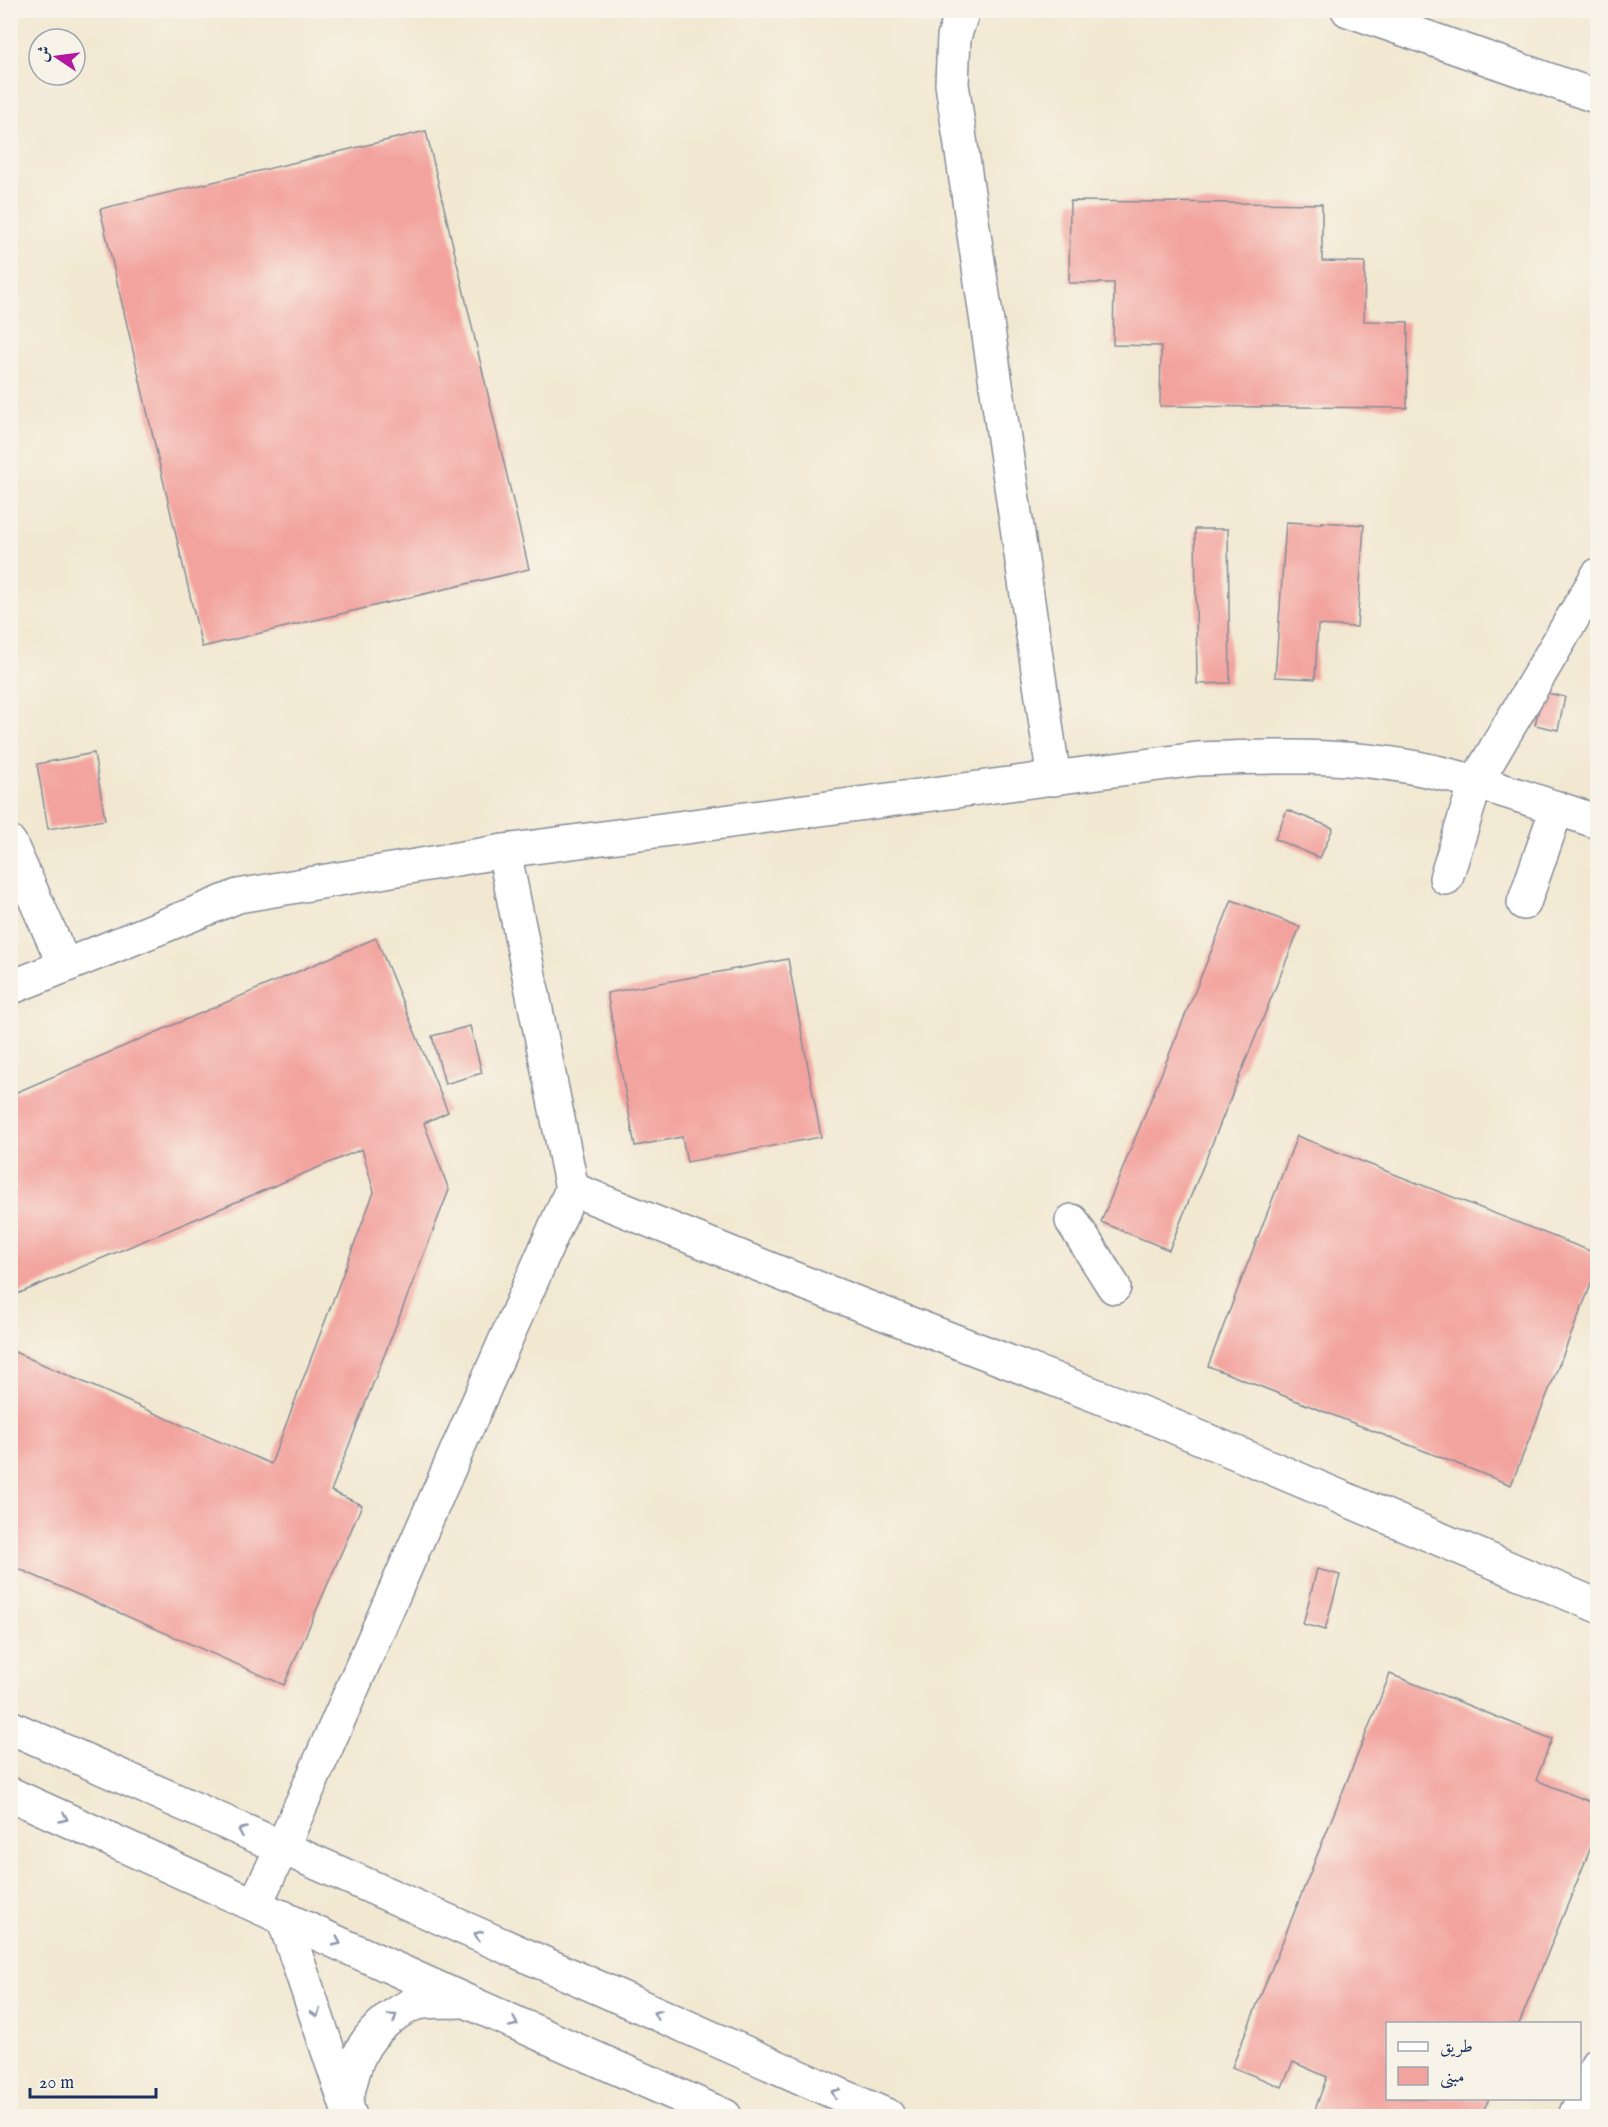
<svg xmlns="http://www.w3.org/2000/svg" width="1608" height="2127" viewBox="0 0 1608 2127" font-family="'IM FELL English',Amiri,serif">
<rect width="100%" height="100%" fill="#f7f3e8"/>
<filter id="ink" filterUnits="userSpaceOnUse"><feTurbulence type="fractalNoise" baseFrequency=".0167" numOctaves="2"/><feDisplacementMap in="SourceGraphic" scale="12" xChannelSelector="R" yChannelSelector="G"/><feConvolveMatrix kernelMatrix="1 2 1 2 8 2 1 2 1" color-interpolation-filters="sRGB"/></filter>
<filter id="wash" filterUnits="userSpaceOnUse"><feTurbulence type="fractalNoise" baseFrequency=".008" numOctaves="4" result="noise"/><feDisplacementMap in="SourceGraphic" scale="24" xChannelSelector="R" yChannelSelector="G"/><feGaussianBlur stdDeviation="1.35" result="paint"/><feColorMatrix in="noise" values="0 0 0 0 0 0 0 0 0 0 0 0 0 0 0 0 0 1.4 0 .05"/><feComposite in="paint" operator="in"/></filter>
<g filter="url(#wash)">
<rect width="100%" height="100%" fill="#f2e8d1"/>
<g id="blocks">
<g fill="#f3a39e">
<path d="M426 131 529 569 202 647 100 209Z"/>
<path d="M1070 201 1322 204V261L1365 262 1364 321 1408 322 1407 408 1160 406 1161 346 1113 345 1114 283H1069Z"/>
<path d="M1286 522 1322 524V522L1364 525 1357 627 1318 625 1315 679 1275 677Z"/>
<path d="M1195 529H1228L1230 683 1197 684Z"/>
<path d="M1543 692 1565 697 1558 730 1535 725Z"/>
<path d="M94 753 105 820 48 829 37 764Z"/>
<path d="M1287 810 1333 828 1320 858 1275 839Z"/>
<path d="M1232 900 1300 927 1169 1250 1101 1222Z"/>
<path d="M376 938 448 1112 424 1123 449 1190 331 1491 362 1505 284 1685 10 1565V1350L271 1464 374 1192 362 1149 10 1297V1095Z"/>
<path d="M788 959 821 1137 687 1162 682 1137 635 1146 607 993Z"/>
<path d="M470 1026 482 1073 445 1084 432 1036Z"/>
<path d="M1297 1136 1598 1254V1267L1511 1485 1208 1366Z"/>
<path d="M1317 1569 1340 1575 1325 1630 1303 1624Z"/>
<path d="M1390 1674 1552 1739 1536 1780 1598 1805V1830L1519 2024H1388V2098H1489L1482 2116H1317L1313 2115 1327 2077 1293 2062 1282 2087 1232 2067Z"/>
</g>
</g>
</g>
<g filter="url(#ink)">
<use href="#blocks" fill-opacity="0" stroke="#868c98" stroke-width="1.5"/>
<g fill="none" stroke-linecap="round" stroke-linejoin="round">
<g stroke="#868c98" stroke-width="36">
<g id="minor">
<path d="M963 10 954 37 952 84 1054 779"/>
<path d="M1348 10 1598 97"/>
<path d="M10 843 65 966"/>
<path d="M1446 878 1476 782 1598 575"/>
<path d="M1524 903 1557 808"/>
<path d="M10 988 238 896 504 851 1197 759C1270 756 1344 754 1417 768 1478 780 1538 802 1598 822"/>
<path d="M572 1189 802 1282 1149 1416 1598 1606"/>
<path d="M1072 1221 1114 1287"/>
<path d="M10 1727 888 2116"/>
<path d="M10 1794 466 2001 725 2116"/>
<path d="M255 1904 282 1848 572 1189 504 851"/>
<path d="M283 1917 350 2116"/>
<path d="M346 2102C354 2065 359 2042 390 2018 397 2013 406 2007 414 2004 425 2000 448 2002 460 2001"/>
<path d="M1575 2116 1598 2063"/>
</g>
</g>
<use href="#minor" stroke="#fff" stroke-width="33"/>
</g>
<defs><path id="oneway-chevron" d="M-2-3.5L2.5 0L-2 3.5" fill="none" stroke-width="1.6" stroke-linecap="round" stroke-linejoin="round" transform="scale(1.5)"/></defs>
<g stroke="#8d97ae">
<use href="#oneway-chevron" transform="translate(64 1818) rotate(24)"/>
<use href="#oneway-chevron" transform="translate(242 1831) rotate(-156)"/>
<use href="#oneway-chevron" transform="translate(478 1935) rotate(-156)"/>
<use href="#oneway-chevron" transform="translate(337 1942) rotate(25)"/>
<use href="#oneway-chevron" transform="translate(316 2013) rotate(71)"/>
<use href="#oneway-chevron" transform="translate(657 2014) rotate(-156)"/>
<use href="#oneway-chevron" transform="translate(393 2017) rotate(-35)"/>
<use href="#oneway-chevron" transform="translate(514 2023) rotate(24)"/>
<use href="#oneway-chevron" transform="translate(835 2093) rotate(-156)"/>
</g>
</g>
<rect width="1608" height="2127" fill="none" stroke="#f7f3e8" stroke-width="36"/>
<rect x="1386" y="2022" width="195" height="78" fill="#f7f3e8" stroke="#9fa5b1" stroke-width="1.5"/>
<rect x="1398" y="2042" width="30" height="9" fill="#ffffff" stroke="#9fa5b1" stroke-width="1.5"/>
<text x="1440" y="2052" font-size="18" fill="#1b2f5e">طريق</text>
<rect x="1398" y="2067" width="30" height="18" fill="#f3a39e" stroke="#9fa5b1" stroke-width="1.5"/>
<text x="1440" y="2082" font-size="18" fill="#1b2f5e">مبنى</text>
<g transform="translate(57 57) rotate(283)"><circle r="28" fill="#f7f3e8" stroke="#9fa5b1" stroke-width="1.5"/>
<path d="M0-4.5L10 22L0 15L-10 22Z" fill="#b5179e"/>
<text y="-9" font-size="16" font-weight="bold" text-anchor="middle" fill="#1b2f5e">ش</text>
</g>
<path d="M30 2088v9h126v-9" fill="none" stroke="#1b2f5e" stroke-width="3"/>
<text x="39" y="2088" font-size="18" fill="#1b2f5e" stroke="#f7f3e8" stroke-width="4.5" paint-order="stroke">20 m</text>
</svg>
